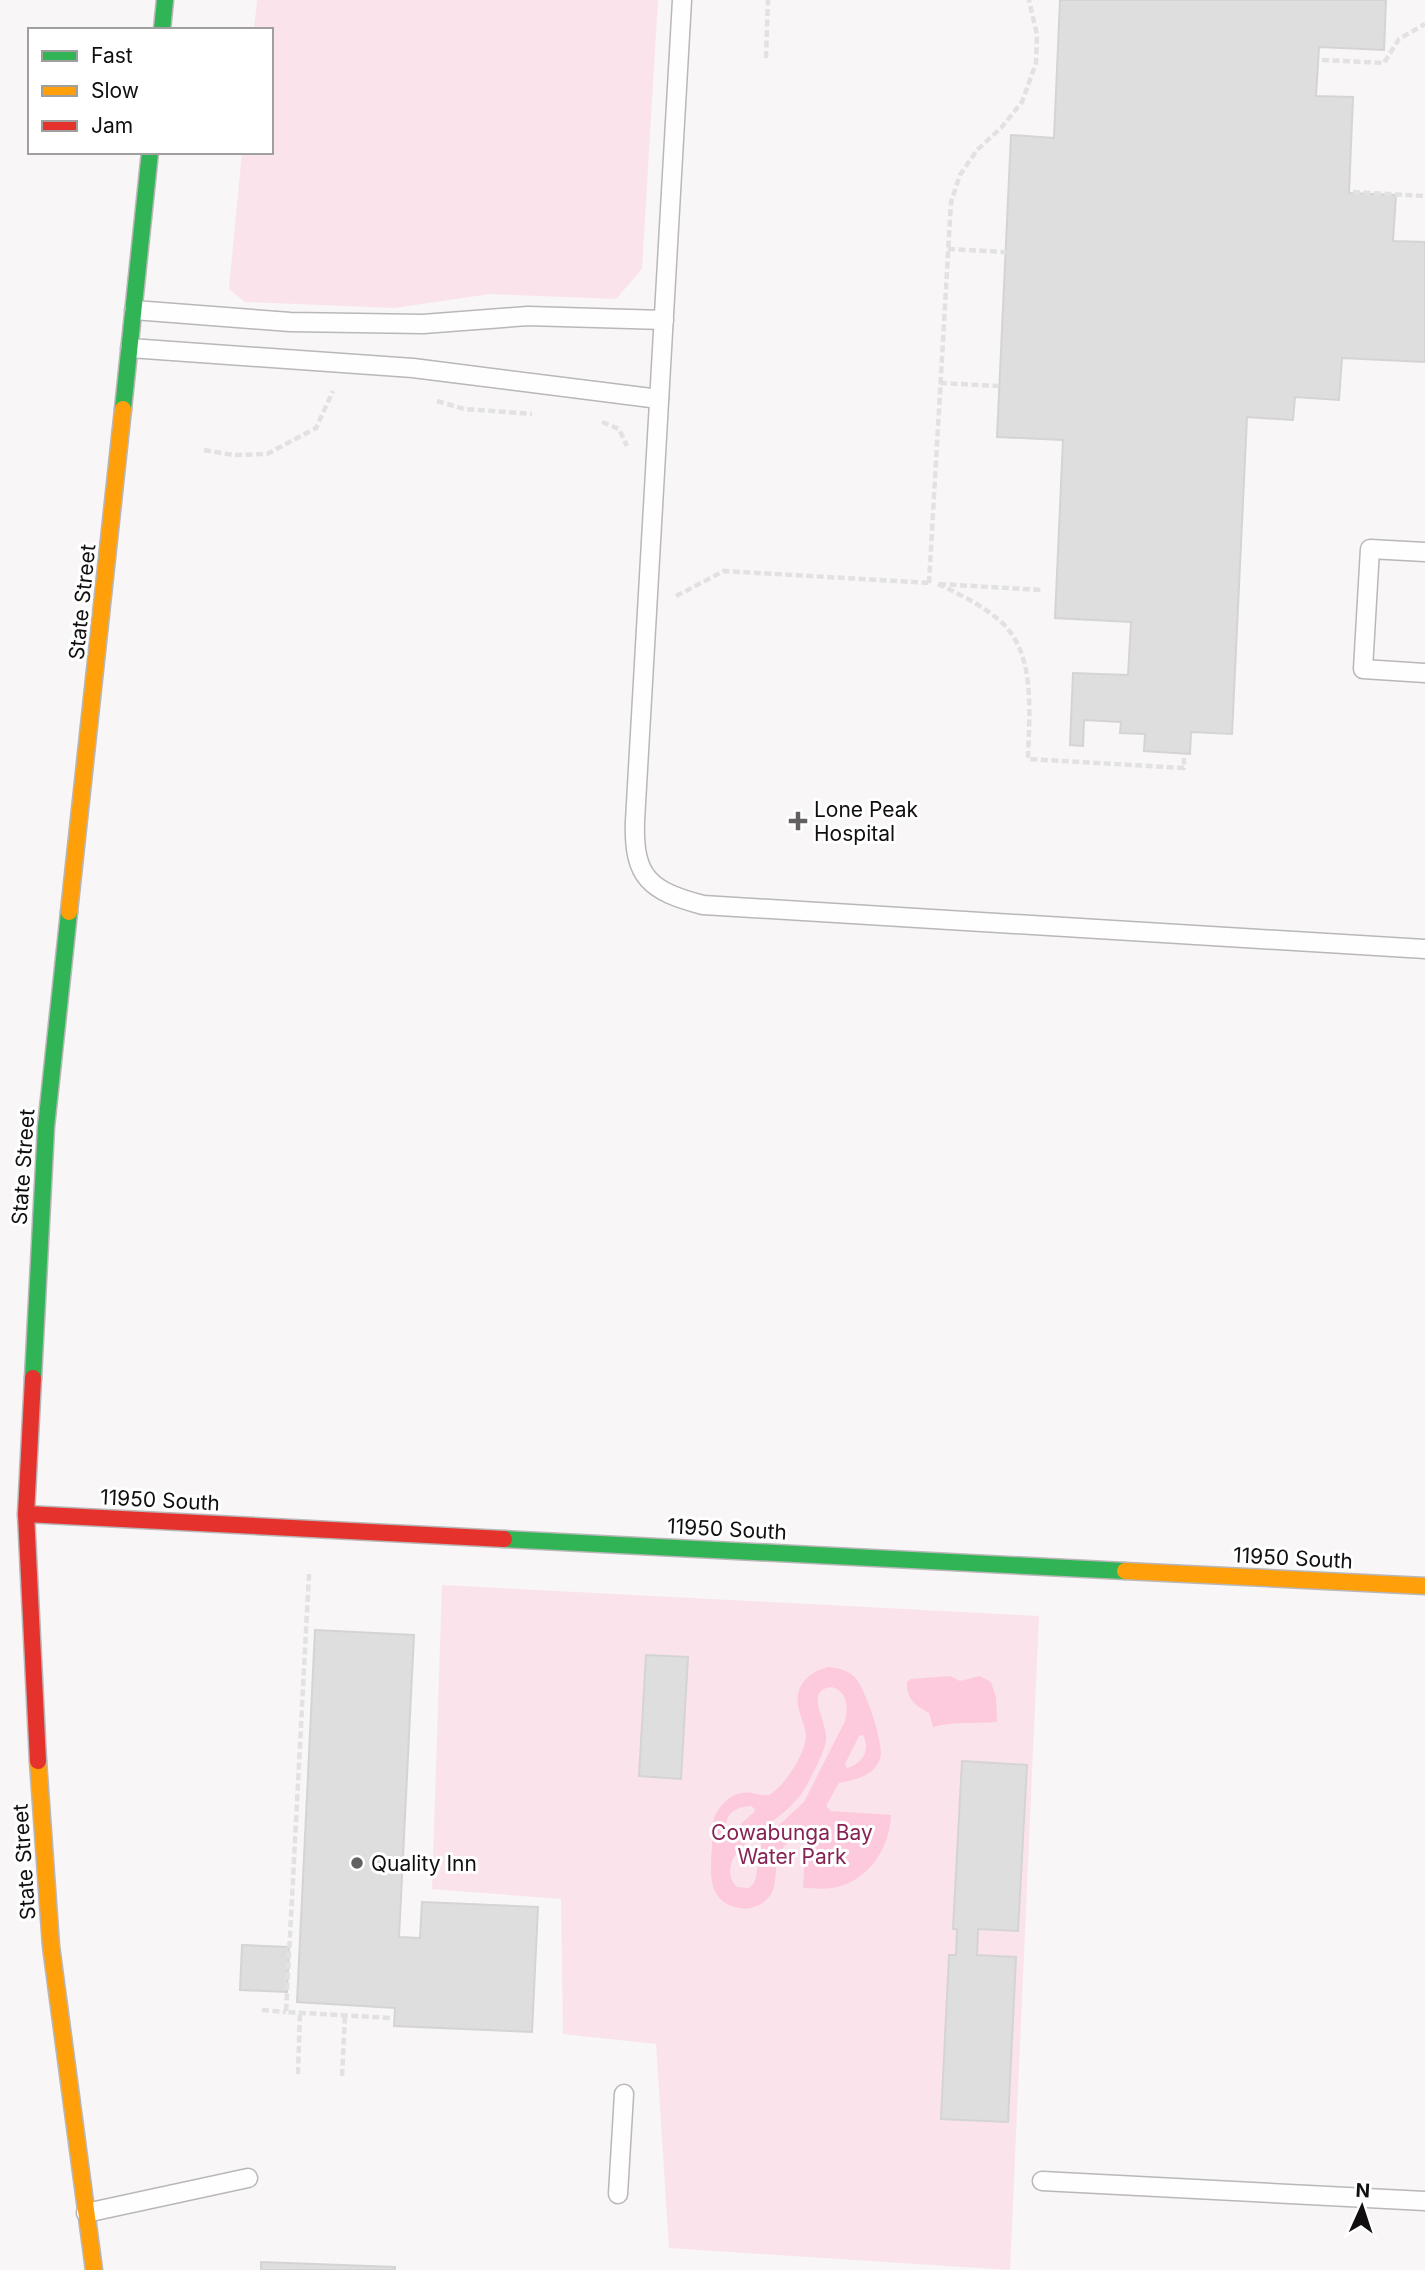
<svg xmlns="http://www.w3.org/2000/svg" width="1425" height="2270" viewBox="0 0 1425 2270" font-family="Inter,sans-serif">
<rect width="100%" height="100%" fill="#f8f6f7"/>
<g fill="#fbe3eb">
<path d="M257 0H658L642 269 616 299 490 294 394 308 245 302 229 289 242 152H271V30H254Z"/>
<path d="M442 1585 1039 1616 1010 2270 669 2248 656 2044 563 2034 561 1899 432 1889Z"/>
</g>
<g fill="#fdcadd" fill-rule="evenodd">
<path d="M828 1667C838 1668 850 1670 857 1680 866 1692 885 1745 880 1759 873 1777 856 1779 839 1783L826 1806 831 1811 891 1815C890 1847 870 1879 837 1887 827 1890 814 1888 803 1888L806 1837 803 1832H799C793 1838 784 1845 780 1852 772 1868 781 1889 764 1902 757 1907 747 1910 739 1908 707 1902 710 1872 712 1847 712 1836 712 1825 715 1815 723 1801 735 1790 752 1793 758 1794 762 1796 769 1795 783 1788 805 1754 806 1737 806 1728 801 1719 799 1710 793 1688 807 1672 828 1667ZM832 1687C848 1692 848 1707 845 1721L804 1802 769 1834 761 1844 756 1877 754 1883 749 1888 737 1887C729 1879 728 1867 734 1857 749 1834 789 1815 804 1790 810 1780 825 1751 826 1741 829 1723 802 1690 832 1687ZM863 1735C871 1750 863 1763 847 1768L845 1764 859 1736ZM751 1806 755 1809 754 1812 734 1830 727 1831C723 1814 736 1807 751 1806Z"/>
<path d="M950 1676 960 1681 980 1676 991 1682 996 1697 997 1722C976 1724 954 1721 933 1727L929 1713C916 1706 906 1699 907 1682L911 1679Z"/>
</g>
<g fill="#dfdede" stroke="#d5d4d4" stroke-width="2">
<path d="M1060 0H1386L1384 50 1319 47 1316 96 1353 97 1349 193 1396 195 1393 241 1425 242V362L1342 358 1339 400 1295 397 1293 420 1247 417 1232 734 1191 732 1190 754 1144 751 1145 734 1120 733 1121 722 1084 720 1083 746 1070 745 1073 673 1128 675 1131 622 1055 618 1063 440 997 437 1011 135 1054 138Z"/>
<path d="M315 1630 414 1635 399 1937 420 1938 422 1902 538 1907 532 2032 394 2026 395 2008 297 2002Z"/>
<path d="M646 1655 688 1657 681 1779 639 1776Z"/>
<path d="M962 1761 1027 1765 1018 1931 978 1929 977 1955 1016 1957 1008 2122 941 2119 949 1955H956L957 1929H953Z"/>
<path d="M242 1945 289 1947 287 1992 240 1990Z"/>
<path d="M261 2262 395 2267V2270H261Z"/>
</g>
<g fill="none" stroke-linecap="round" stroke-linejoin="round">
<g stroke="#b9b7b8" stroke-width="21">
<g id="lane">
<path d="M682 0 635 821C633 878 650 891 703 905L1425 949"/>
<path d="M134 310 290 322 423 324 528 316 664 320"/>
<path d="M130 348 413 368 659 399"/>
<path d="M1425 552 1370 549 1363 669 1425 673"/>
<path d="M1042 2181 1425 2201"/>
<path d="M618 2194 624 2094"/>
<path d="M86 2213 248 2178"/>
</g>
</g>
<g stroke="#b9b7b8" stroke-width="19">
<g id="fast">
<path d="M162 30 165 0"/>
<path d="M123 409 150 152"/>
<path d="M33 1378 46 1127 69 912"/>
<path d="M504 1539 1125 1571"/>
</g>
</g>
<g stroke="#b9b7b8" stroke-width="19">
<g id="slow">
<path d="M69 912 123 409"/>
<path d="M1125 1571 1425 1586"/>
<path d="M38 1761 51 1946 94 2270"/>
</g>
</g>
<g stroke="#b9b7b8" stroke-width="19">
<g id="jam">
<path d="M33 1378 26 1514 38 1761"/>
<path d="M26 1514 504 1539"/>
</g>
</g>
<g stroke="#e3e2e3" stroke-width="4.5" stroke-dasharray="7 3.5" stroke-linecap="butt">
<path d="M766 58 768 0"/>
<path d="M1322 60 1384 63 1399 39 1425 24"/>
<path d="M1353 192 1425 196"/>
<path d="M948 249 1006 252"/>
<path d="M940 383 998 386"/>
<path d="M437 401 464 409 532 414"/>
<path d="M602 422 619 429 627 446"/>
<path d="M204 450 233 455 267 454 316 428 333 391"/>
<path d="M929 583 951 202 960 175 977 150 1001 128 1022 102 1036 63 1037 35 1029 0"/>
<path d="M938 584C959 594 980 604 999 620 1037 652 1029 714 1028 759L1184 768V758"/>
<path d="M939 584 1041 590"/>
<path d="M676 596 724 571 931 583"/>
<path d="M309 1574 286 2012 391 2018"/>
<path d="M262 2010 286 2012"/>
<path d="M298 2074 300 2012"/>
<path d="M342 2076 345 2015"/>
</g>
<use href="#lane" stroke="#fefefe" stroke-width="18"/>
<use href="#fast" stroke="#30b455" stroke-width="16"/>
<use href="#slow" stroke="#ff9f0a" stroke-width="16"/>
<use href="#jam" stroke="#e5322d" stroke-width="16"/>
</g>
<g fill="#626061" stroke="#fff" stroke-width="2.5">
<path d="M794.5 810.5h7v7h7v7h-7v7h-7v-7h-7v-7h7z"/>
<circle cx="357" cy="1863" r="7"/>
</g>
<g text-anchor="middle" dominant-baseline="central" stroke-width="6" stroke-linejoin="round" paint-order="stroke">
<g font-size="21" fill="#110f10" stroke="#fff">
<text transform="translate(82 602) rotate(-84)">State Street</text>
<text transform="translate(23 1167) rotate(-86)">State Street</text>
<text transform="translate(160 1500) rotate(3)">11950 South</text>
<text transform="translate(727 1529) rotate(3)">11950 South</text>
<text transform="translate(1293 1558) rotate(3)">11950 South</text>
<text transform="translate(24 1862) rotate(-94)">State Street</text>
</g>
<g font-size="21" fill="#110f10" stroke="#fff" text-anchor="start">
<text x="814" y="809">Lone Peak<tspan x="814" dy="24">Hospital</tspan></text>
<text x="371" y="1863">Quality Inn</text>
</g>
<g font-size="21" fill="#862354" stroke="#fff">
<text x="792" y="1832">Cowabunga Bay<tspan x="792" dy="24">Water Park</tspan></text>
</g>
</g>
<rect x="28" y="28" width="245" height="126" fill="#ffffff" stroke="#a09f9f" stroke-width="2"/>
<rect x="42" y="51" width="35" height="10" fill="#30b455" stroke="#a09f9f" stroke-width="2"/>
<text x="91" y="63" font-size="21" fill="#110f10">Fast</text>
<rect x="42" y="86" width="35" height="10" fill="#ff9f0a" stroke="#a09f9f" stroke-width="2"/>
<text x="91" y="98" font-size="21" fill="#110f10">Slow</text>
<rect x="42" y="121" width="35" height="10" fill="#e5322d" stroke="#a09f9f" stroke-width="2"/>
<text x="91" y="133" font-size="21" fill="#110f10">Jam</text>
<g transform="translate(1362 2207) rotate(3)" stroke="#ffffff" stroke-width="5" paint-order="stroke">
<path d="M0-5L12 26L0 18L-12 26Z" fill="#110f10"/>
<text y="-10" font-size="19" font-weight="bold" text-anchor="middle" fill="#110f10">N</text>
</g>
</svg>
